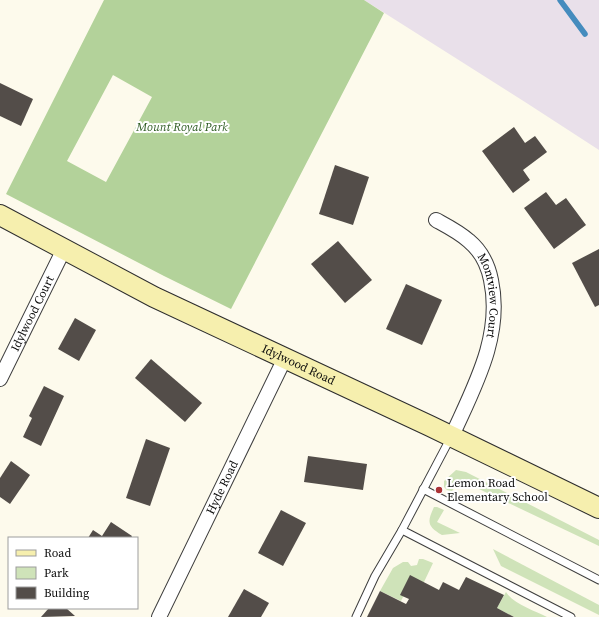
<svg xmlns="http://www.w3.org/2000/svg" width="599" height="617" viewBox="0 0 599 617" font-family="'Source Serif 4',serif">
<rect width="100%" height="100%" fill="#fdfaec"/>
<path fill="#e9e0ea" d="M364 0H599V150L525 102Z"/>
<g fill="#cfe3b9">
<path d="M456 470 466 472 599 540V546L460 480 452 491 447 490 444 487V481Z"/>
<path d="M434 507H437L444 510 437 522 460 533 442 535C427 526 427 522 434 507Z"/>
<path d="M493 549 599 605V615L501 566Z"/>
<path d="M419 559H423L433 563 424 582 403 597 401 601 380 591 393 568 403 562H408L411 566 417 565Z"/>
<path d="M506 592C513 604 535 611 547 617H514L497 608Z"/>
</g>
<path fill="#b3d29a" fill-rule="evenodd" d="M104 0H364L384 13 231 309 164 276 6 194ZM113 75 152 97 106 182 67 161Z"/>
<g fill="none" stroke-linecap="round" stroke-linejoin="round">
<path stroke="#458cbe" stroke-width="5.5" d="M560 0 585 34"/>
</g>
<g fill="#534d49">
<path d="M0 83 33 99 21 126 0 116Z"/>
<path d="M514 127 525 143 535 136 547 152 523 170 530 180 513 193 482 151Z"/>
<path d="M335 165 369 177 353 225 319 214Z"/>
<path d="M546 192 556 205 566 198 586 225 554 249 524 208Z"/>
<path d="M338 241 372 280 345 303 311 264Z"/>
<path d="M599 249V305L595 307 572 263Z"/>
<path d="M406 284 442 300 422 345 386 329Z"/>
<path d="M75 318 96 330 79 361 58 349Z"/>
<path d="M151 359 202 403 185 422 135 378Z"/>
<path d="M44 386 64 396 41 446 23 437 32 418 29 416Z"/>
<path d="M146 439 170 448 150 506 126 498Z"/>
<path d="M308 456 367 464 363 490 304 482Z"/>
<path d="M11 461 30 475 10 504 0 497V478Z"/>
<path d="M281 510 306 523 283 566 258 553Z"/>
<path d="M111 522 132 536 131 538H88L93 530 102 536Z"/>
<path d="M410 575 439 590 443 582 459 590 466 577 504 595 497 608 514 617H367L380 591 406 604 409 599 400 595Z"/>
<path d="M244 589 269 603 261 617H228Z"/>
<path d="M49 608H66L75 616 41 617Z"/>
</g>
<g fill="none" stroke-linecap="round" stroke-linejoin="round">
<g stroke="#3e3e3e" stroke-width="9">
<g id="lane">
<path d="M451 437 402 530 571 617"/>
<path d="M423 489 599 580"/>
<path d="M356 617 375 576 402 530"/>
</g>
</g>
<g stroke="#3e3e3e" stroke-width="16">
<g id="street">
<path id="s1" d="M436 220C447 226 459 232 469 241 481 251 488 265 491 280 503 336 474 387 452 436"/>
<path id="s2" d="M0 379 64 249"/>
<path id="s3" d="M159 617 285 358"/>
</g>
</g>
<g stroke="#2d2d2d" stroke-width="22">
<g id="secondary">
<path id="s4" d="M0 215 154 297 430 426 599 508"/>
</g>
</g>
<use href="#lane" stroke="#fff" stroke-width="7"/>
<use href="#street" stroke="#fff" stroke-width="14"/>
<use href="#secondary" stroke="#f6efae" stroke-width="20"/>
</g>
<circle fill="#ac3336" stroke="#fff" stroke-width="1.5" cx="439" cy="490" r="4"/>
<g text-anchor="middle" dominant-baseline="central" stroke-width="4" stroke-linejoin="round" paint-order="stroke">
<g font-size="12" font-style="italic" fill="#2e5c23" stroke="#fff">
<text x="182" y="127">Mount Royal Park</text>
</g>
<g font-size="12" fill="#0b0b0b" stroke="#fff">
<text stroke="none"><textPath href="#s1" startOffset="100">Montview Court</textPath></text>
<text stroke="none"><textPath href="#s2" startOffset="73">Idylwood Court</textPath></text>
<text stroke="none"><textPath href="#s4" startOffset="334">Idylwood Road</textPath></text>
<text stroke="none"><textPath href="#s3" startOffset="144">Hyde Road</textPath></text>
</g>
<g font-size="12" fill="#0b0b0b" stroke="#fff" text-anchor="start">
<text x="447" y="483">Lemon Road<tspan x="447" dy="14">Elementary School</tspan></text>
</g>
</g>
<rect x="8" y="537" width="130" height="72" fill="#ffffff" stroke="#9d9d9d"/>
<rect x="16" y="550" width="20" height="6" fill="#f6efae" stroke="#9d9d9d"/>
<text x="44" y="557" font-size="12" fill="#0b0b0b">Road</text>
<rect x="16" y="567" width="20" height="12" fill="#cfe3b9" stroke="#9d9d9d"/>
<text x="44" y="577" font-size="12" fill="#0b0b0b">Park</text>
<rect x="16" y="587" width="20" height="12" fill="#534d49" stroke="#9d9d9d"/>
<text x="44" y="597" font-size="12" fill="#0b0b0b">Building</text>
</svg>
